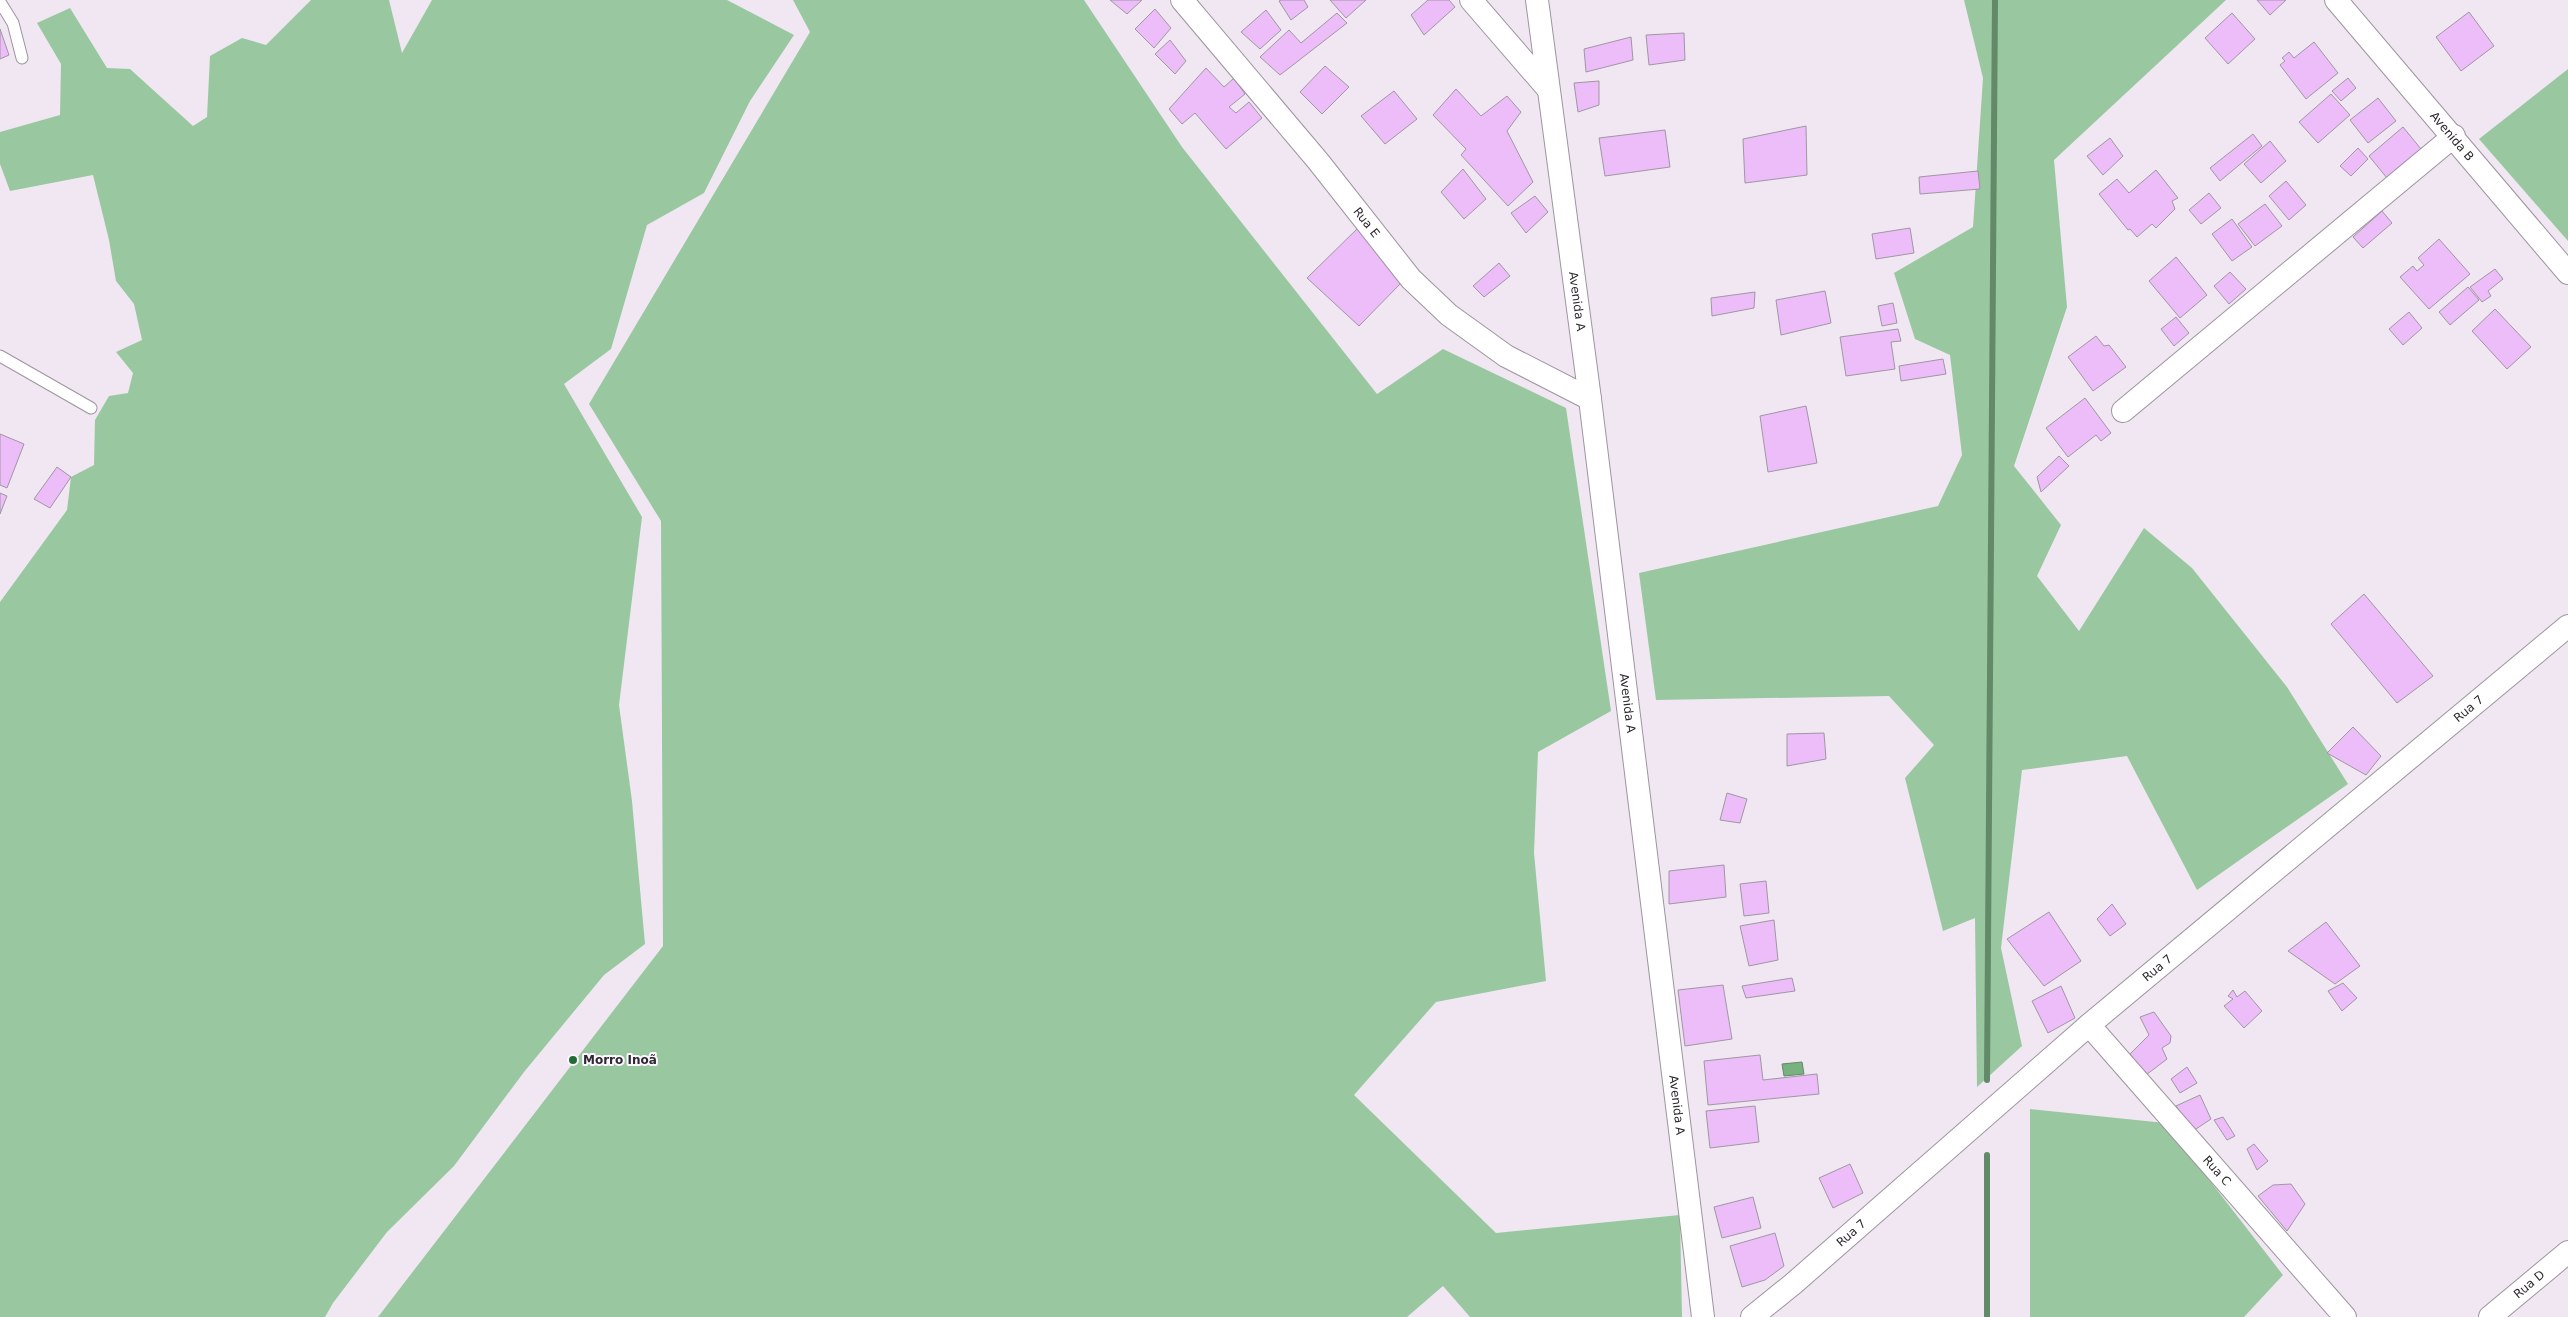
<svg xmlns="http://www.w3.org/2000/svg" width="2568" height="1317" viewBox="0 0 2568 1317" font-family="'DejaVu Sans',sans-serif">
<rect width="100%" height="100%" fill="#f0e7f3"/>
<g fill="#99c8a0">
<path d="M311 0H389L402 53 432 0H727L794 35 750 101 704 193 647 225 611 349 564 384 642 517 619 705 632 801 645 944 604 975 524 1072 454 1166 387 1232 333 1303 325 1317H0V602L67 510 71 477 94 465 95 420 109 396 128 393 133 373 116 352 142 340 134 304 116 281 109 240 93 175 10 191 0 164V132L60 115 61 64 37 23 70 8 107 68 130 69 193 126 207 117 210 56 242 38 266 45Z"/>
<path d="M793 0H1084L1182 147 1377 394 1443 349 1566 408 1611 711 1538 752 1534 853 1546 981 1436 1002 1354 1095 1496 1233 1680 1215 1682 1317H1470L1443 1286 1407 1317H378L663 946 661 521 589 404 810 32Z"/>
<path d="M1964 0H2226L2054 160 2067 307 2014 466 2061 525 2037 576 2079 631 2144 528 2192 568 2287 687 2348 784 2197 890 2127 756 2022 770 2001 948 2022 1046 1977 1087 1975 918 1943 931 1905 778 1934 745 1889 696 1656 700 1639 573 1938 506 1962 455 1950 355 1915 339 1894 273 1973 227 1983 78Z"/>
<path d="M2568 69V241L2479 139Z"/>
<path d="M2030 1109 2165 1123 2283 1275 2244 1317H2030Z"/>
</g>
<path fill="#78b281" stroke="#628968" d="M1802 1062 1804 1074 1784 1076 1782 1064Z"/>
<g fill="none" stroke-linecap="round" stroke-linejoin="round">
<g stroke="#628968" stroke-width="6">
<path d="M1987 1080 1995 0"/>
<path d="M1987 1317V1155"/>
</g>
</g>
<g fill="#ecbdf8" stroke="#9f97a2">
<path d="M1110 0H1142L1127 14Z"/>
<path d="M1281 0H1304L1308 7 1291 20 1279 1Z"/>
<path d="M1330 0H1366L1346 18Z"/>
<path d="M1428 0H1449L1455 7 1424 35 1411 15Z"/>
<path d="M2257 0H2286L2270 15Z"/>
<path d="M1155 9 1171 28 1154 48 1135 29Z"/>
<path d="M1266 10 1281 30 1260 49 1241 32Z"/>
<path d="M2469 12 2494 46 2461 71 2436 37Z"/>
<path d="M1337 13 1347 23 1280 75 1260 57 1289 30 1301 43Z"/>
<path d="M2232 13 2255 39 2228 64 2205 38Z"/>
<path d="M0 29 9 55 0 59Z"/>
<path d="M1684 33 1685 60 1649 65 1646 35Z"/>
<path d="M1631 37 1633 60 1586 72 1584 49Z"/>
<path d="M1170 40 1186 61 1175 74 1155 54Z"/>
<path d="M2314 42 2338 73 2306 99 2280 65 2285 61 2282 58 2289 52 2294 58Z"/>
<path d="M1325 66 1349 87 1322 114 1300 92Z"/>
<path d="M1206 68 1224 87 1234 78 1245 94 1229 107 1236 113 1249 102 1262 118 1226 149 1195 113 1182 124 1169 109Z"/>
<path d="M2348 78 2356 88 2341 101 2332 91Z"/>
<path d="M1599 81V105L1578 112 1574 83Z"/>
<path d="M1456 89 1481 116 1507 96 1521 112 1507 131 1533 182 1508 206 1461 155 1466 149 1433 115Z"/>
<path d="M1394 91 1417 119 1385 144 1361 116Z"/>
<path d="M2331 94 2350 115 2318 143 2299 122Z"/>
<path d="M2378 98 2396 121 2368 143 2350 120Z"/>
<path d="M1806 126 1807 175 1745 183 1743 139Z"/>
<path d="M2403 127 2421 149 2387 178 2369 156Z"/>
<path d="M1665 130 1670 167 1605 176 1599 138Z"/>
<path d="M2253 134 2262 146 2220 181 2210 168Z"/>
<path d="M2110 138 2123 156 2103 175 2087 156Z"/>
<path d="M2270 141 2286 161 2261 183 2244 164Z"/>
<path d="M2358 148 2368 159 2351 176 2340 166Z"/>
<path d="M1463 169 1486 199 1464 219 1441 192Z"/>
<path d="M2156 170 2178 198 2172 201 2175 209 2156 228 2152 224 2137 237 2130 229 2128 230 2099 194 2117 179 2129 193Z"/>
<path d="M1978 171 1980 189 1920 194 1919 177Z"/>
<path d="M2286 181 2306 205 2289 220 2269 196Z"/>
<path d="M2209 193 2221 208 2201 224 2189 210Z"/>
<path d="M1535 196 1548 212 1526 233 1511 213Z"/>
<path d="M2265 204 2282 226 2255 246 2238 224Z"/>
<path d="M2382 211 2392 223 2363 248 2353 237Z"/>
<path d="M2232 219 2252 247 2232 261 2212 234Z"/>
<path d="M1359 227 1402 282 1359 326 1307 278Z"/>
<path d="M1910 228 1914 253 1876 259 1872 234Z"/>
<path d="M2439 239 2470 274 2429 309 2400 277 2413 266 2417 271 2424 265 2418 258Z"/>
<path d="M2176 257 2207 295 2180 318 2149 281Z"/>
<path d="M1499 263 1510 276 1484 297 1473 286Z"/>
<path d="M2495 269 2503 279 2488 291 2491 296 2482 302 2470 287Z"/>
<path d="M2230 272 2246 289 2229 304 2214 286Z"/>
<path d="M2468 287 2479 300 2450 325 2439 312Z"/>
<path d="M1825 291 1831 323 1781 335 1776 300Z"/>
<path d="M1755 292 1754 308 1712 316 1711 298Z"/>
<path d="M1893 303 1897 323 1882 326 1878 306Z"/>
<path d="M2495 309 2531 347 2507 369 2472 331Z"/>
<path d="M2409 312 2422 328 2403 345 2389 329Z"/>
<path d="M2176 317 2189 333 2174 346 2161 329Z"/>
<path d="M1898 329 1901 341 1891 342 1895 369 1846 376 1840 337Z"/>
<path d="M2096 336 2104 346 2109 345 2126 367 2093 391 2068 357Z"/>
<path d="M1943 359 1946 374 1901 381 1899 366Z"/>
<path d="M2085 398 2111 433 2101 441 2096 435 2068 457 2046 428Z"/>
<path d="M1806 406 1817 463 1768 472 1760 416Z"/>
<path d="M0 434 24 444 7 488 0 485Z"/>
<path d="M2059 456 2069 466 2041 492 2037 477Z"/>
<path d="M57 467 71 477 50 508 34 499Z"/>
<path d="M0 493 7 496 0 514Z"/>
<path d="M2364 594 2433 676 2397 703 2331 624Z"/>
<path d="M2353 727 2381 756 2366 775 2327 753Z"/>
<path d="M1824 733 1826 759 1787 766V734Z"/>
<path d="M1727 793 1747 799 1740 823 1720 820Z"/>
<path d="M1724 865 1726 897 1669 904V871Z"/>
<path d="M1766 881 1769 913 1744 916 1740 884Z"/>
<path d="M2112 904 2126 924 2110 936 2097 919Z"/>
<path d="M2049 912 2081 961 2044 986 2007 939Z"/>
<path d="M1774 920 1778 960 1749 966 1740 926Z"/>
<path d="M2326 922 2360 966 2335 984 2288 951Z"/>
<path d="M1792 978 1795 991 1746 998 1742 986Z"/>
<path d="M2343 983 2357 998 2342 1011 2328 991Z"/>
<path d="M1723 985 1732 1039 1685 1046 1678 990Z"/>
<path d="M2061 986 2075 1018 2048 1033 2032 1001Z"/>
<path d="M2233 990 2237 997 2245 991 2262 1011 2244 1028 2224 1006 2233 999 2228 996Z"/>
<path d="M2154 1012 2171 1036 2170 1043 2162 1048 2167 1059 2146 1075 2130 1054 2149 1035 2140 1017Z"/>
<path d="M1760 1055 1763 1080 1817 1074 1819 1094 1708 1105 1704 1061Z"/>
<path d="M2187 1067 2197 1083 2180 1093 2171 1079Z"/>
<path d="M2200 1095 2211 1119 2193 1131 2176 1106Z"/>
<path d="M1755 1106 1759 1142 1710 1148 1706 1111Z"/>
<path d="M2223 1117 2235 1136 2227 1140 2214 1120Z"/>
<path d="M2254 1144 2268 1161 2257 1170 2247 1149Z"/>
<path d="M1850 1164 1863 1193 1833 1208 1819 1178Z"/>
<path d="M2291 1184 2305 1204 2287 1231 2258 1196 2273 1185Z"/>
<path d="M1753 1197 1761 1228 1722 1238 1714 1207Z"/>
<path d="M1775 1233 1784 1266 1765 1280 1742 1287 1730 1246Z"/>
</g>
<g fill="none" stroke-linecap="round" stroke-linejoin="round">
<g stroke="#9d949f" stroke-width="13">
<g id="service">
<path d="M0 2 13 23 22 58"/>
<path d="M0 356 91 408"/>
</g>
</g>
<g stroke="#9d949f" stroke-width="24">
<g id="minor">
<path id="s1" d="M1182 0 1318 161 1411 279 1449 315 1506 356 1590 399"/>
<path d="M1471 0 1548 89"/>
<path id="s2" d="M1537 0 1590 399 1703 1317"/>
<path id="s3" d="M2336 0 2568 273"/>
<path d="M2123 411 2454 136"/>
<path id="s4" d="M2089 1025 2345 1317"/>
<path id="s5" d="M1752 1317 1793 1284 2089 1025 2568 626"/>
<path id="s6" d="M2490 1317 2568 1252"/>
</g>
</g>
<use href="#service" stroke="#fff" stroke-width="11"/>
<use href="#minor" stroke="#fff" stroke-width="22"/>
</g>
<circle fill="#246a36" stroke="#fdf5ff" stroke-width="2" cx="573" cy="1060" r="5"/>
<g text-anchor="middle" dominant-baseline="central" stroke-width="4" stroke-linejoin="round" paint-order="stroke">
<g font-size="12" fill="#2d292e" stroke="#fdf5ff">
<text stroke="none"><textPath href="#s3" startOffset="179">Avenida B</textPath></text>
<text stroke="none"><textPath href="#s1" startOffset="289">Rua E</textPath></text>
<text stroke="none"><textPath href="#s2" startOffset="304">Avenida A</textPath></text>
<text stroke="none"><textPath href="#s2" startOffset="709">Avenida A</textPath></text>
<text stroke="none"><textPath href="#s5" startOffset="940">Rua 7</textPath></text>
<text stroke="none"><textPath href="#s5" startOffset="535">Rua 7</textPath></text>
<text stroke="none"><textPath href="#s2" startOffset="1114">Avenida A</textPath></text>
<text stroke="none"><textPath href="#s4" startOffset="194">Rua C</textPath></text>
<text stroke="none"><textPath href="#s5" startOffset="130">Rua 7</textPath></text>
<text stroke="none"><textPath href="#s6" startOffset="51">Rua D</textPath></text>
</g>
<g font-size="12" font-weight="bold" fill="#2d292e" stroke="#fdf5ff" text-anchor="start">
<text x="583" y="1060">Morro Inoã</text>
</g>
</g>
</svg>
